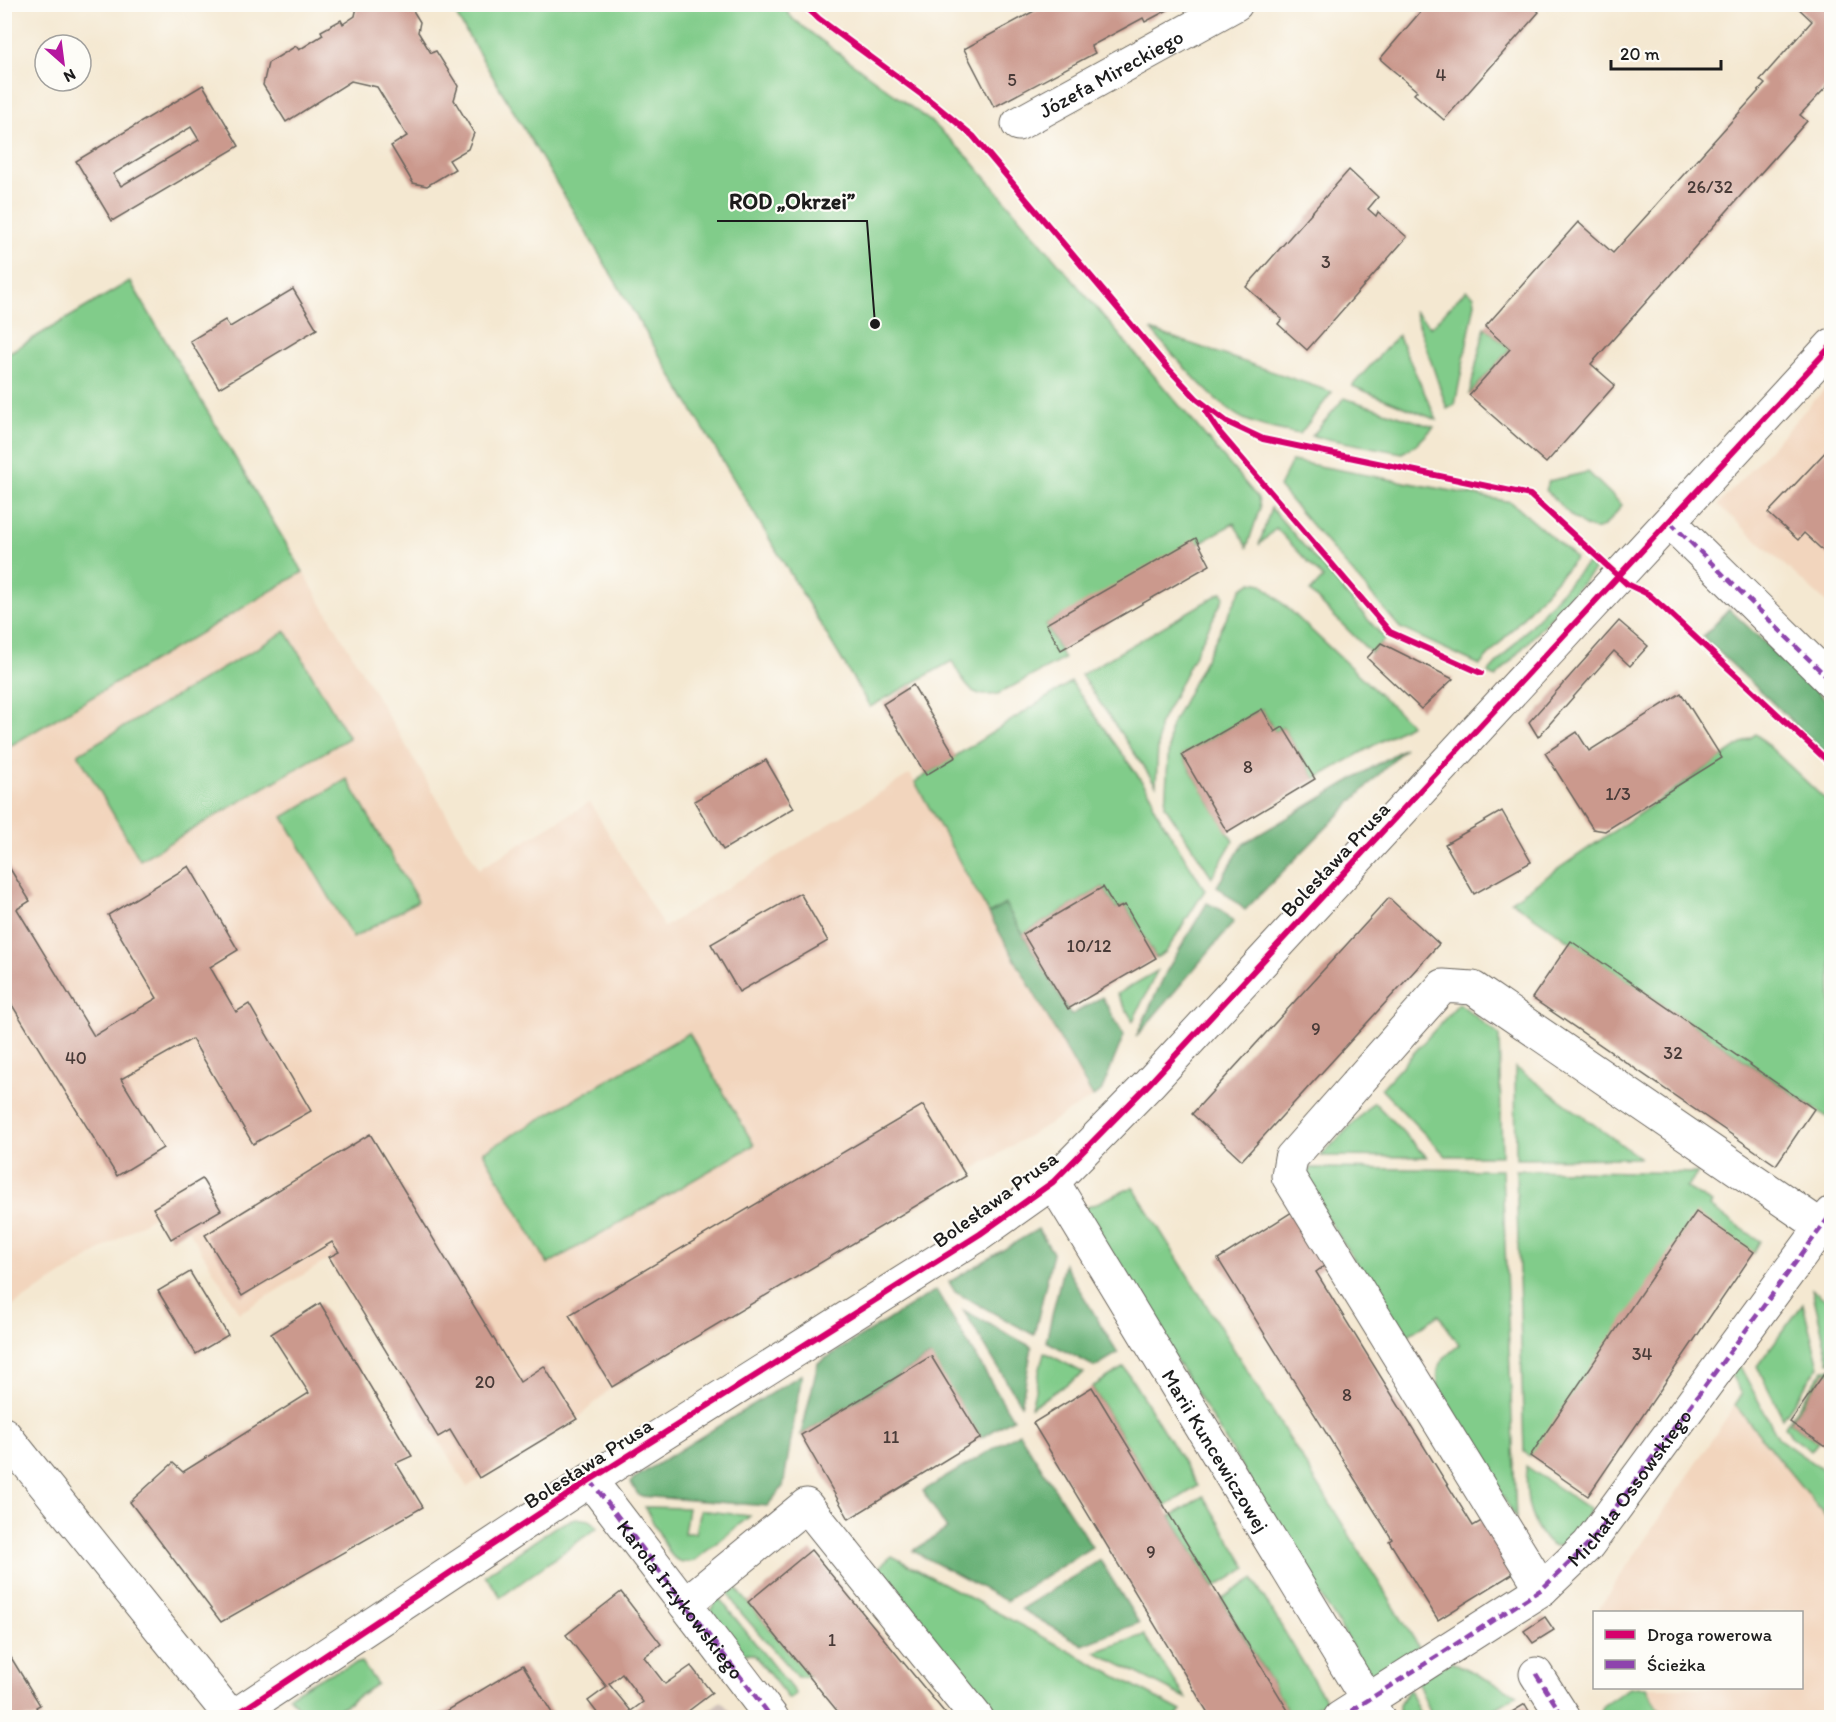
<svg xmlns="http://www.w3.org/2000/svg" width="1836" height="1722" viewBox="0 0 1836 1722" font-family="Itim,sans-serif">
<rect width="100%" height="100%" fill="#fdfcf7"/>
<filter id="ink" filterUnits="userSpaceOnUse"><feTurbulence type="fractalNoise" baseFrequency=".0167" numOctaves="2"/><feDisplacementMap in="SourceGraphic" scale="12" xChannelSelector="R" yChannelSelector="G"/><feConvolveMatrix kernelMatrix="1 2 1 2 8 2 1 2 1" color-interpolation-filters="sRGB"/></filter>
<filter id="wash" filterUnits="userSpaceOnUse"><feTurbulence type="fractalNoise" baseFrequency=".008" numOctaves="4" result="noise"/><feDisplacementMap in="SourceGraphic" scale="24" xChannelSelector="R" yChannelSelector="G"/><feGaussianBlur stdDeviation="1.35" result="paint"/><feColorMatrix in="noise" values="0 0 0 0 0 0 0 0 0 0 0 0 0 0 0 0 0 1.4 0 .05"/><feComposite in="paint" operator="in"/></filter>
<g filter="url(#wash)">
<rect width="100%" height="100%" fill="#f4e8d1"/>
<g fill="#f2d5bd">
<path d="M1831 382V607L1718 505Z"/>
<path d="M303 572 479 869 590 802 664 927 910 774 1093 1097 612 1387 577 1419 467 1487 328 1260 239 1313 188 1229 221 1210 202 1179 154 1208 157 1214 5 1311 4 749Z"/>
<path d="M1735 1405 1831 1523V1717H1665L1646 1688H1802V1612H1602L1599 1608Z"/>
</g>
<path fill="#cfc1ba" d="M721 1701 736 1717H699Z"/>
<g fill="#81cc8a" stroke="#4e7453" stroke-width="1.5">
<path d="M450 5H781L794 20 934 124 969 158 1258 498 1260 508 1247 547 1234 523 1198 544 1046 624 1064 659 998 694C969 700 964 682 952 661L870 707Z"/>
<path d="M130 281 303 572 5 749V355Z"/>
<path d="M1466 290 1474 296 1475 303 1455 405 1447 409 1414 311 1431 327Z"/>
<path d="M1485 327 1510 349 1469 395Z"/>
<path d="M1151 330 1332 392 1300 434C1282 431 1263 427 1246 420 1217 408 1173 354 1151 330Z"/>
<path d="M1398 335 1437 420 1352 386Z"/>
<path d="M1344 398 1434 427 1416 445 1402 453 1312 436Z"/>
<path d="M1292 461 1511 502 1576 558 1480 665 1400 628 1279 487Z"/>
<path d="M1588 472 1622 505C1616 512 1608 526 1598 529 1583 533 1556 500 1546 490L1549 481Z"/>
<path d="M1271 508 1385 639 1371 653 1310 592 1323 578 1276 528 1259 545Z"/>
<path d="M1587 563 1594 570 1496 677 1488 673Z"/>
<path d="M1252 582 1262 584 1411 724 1315 779 1283 727 1275 732 1262 709 1182 755 1233 841 1212 877 1165 806 1170 728 1242 588Z"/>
<path d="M1222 592 1224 597 1159 726 1156 785 1081 675Z"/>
<path d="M286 631 349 738 140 860 78 754Z"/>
<path d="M1071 682 1153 797V806L1205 890 1166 952 1156 958 1125 905 1116 909 1103 887 1023 934 1005 905 989 914 915 782Z"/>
<path d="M1756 734 1831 805V1111L1827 1117 1511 901Z"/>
<path d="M347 779 418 901 353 938 283 817Z"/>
<path d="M1157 971 1133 1021 1117 994Z"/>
<path d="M1459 1003 1499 1035 1502 1156H1446L1381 1089Z"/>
<path d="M689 1033 754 1145 548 1264 483 1152Z"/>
<path d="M1515 1067 1640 1158 1516 1159Z"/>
<path d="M1374 1102 1427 1157 1321 1156Z"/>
<path d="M1311 1168 1502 1170 1516 1519 1439 1389C1434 1363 1441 1360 1459 1345L1439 1315 1404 1338 1304 1182Z"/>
<path d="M1516 1170 1698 1173 1686 1188 1712 1203 1710 1207 1760 1241 1754 1252 1530 1456 1524 1452Z"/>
<path d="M1133 1187 1419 1647 1392 1666 1384 1679 1371 1677 1083 1209Z"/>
<path d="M1812 1289 1831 1304V1362H1829Z"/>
<path d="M1803 1304 1819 1366 1783 1418 1757 1366Z"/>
<path d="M1044 1352 1084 1373 1031 1407Z"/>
<path d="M1737 1361 1779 1439 1831 1476V1523L1735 1405 1742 1394 1730 1373Z"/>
<path d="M1124 1367 1198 1486 1165 1507 1092 1387Z"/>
<path d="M1824 1369H1831V1375L1826 1371 1790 1422 1818 1442 1811 1451 1791 1436 1785 1426Z"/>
<path d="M1526 1466 1591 1510C1580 1526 1573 1539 1555 1547 1548 1544 1545 1540 1541 1534 1525 1510 1527 1494 1526 1466Z"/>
<path d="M1203 1496 1247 1568 1214 1588 1171 1516Z"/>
<path d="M645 1507 688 1508 684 1533H695L700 1510 750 1516 694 1561C682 1564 676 1562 669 1552Z"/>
<path d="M576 1518 590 1520 598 1527 501 1597 485 1575 555 1527Z"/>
<path d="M892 1556 1181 1711 1175 1718 989 1717 871 1574Z"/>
<path d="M1253 1579 1326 1701 1300 1717H1280L1289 1712 1221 1599Z"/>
<path d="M730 1581 810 1677H797L737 1608 727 1590Z"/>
<path d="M719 1598 796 1694 789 1699 754 1655 738 1652 711 1615V1609Z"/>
<path d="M1144 1635 1186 1698 1095 1652Z"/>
<path d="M1451 1661 1518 1695 1481 1717H1432L1417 1681Z"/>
<path d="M361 1662 377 1684 327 1717H305L289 1696 321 1677Z"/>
<path d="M1629 1688H1646L1665 1717H1599L1604 1705Z"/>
<path d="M1409 1689 1421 1717H1399V1705Z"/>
</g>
<g fill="#68b076" stroke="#426649" stroke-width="1.5">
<path d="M1729 609 1831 705V758L1703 637Z"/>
<path d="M1405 748 1245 910 1217 886 1243 844Z"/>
<path d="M1207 903 1222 910 1234 922 1136 1037 1166 972Z"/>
<path d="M1005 904 1071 1015 1102 997 1124 1035 1101 1092 1093 1097 989 914Z"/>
<path d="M1038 1229 1053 1253 1034 1335 955 1292 949 1282Z"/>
<path d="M1064 1264 1118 1353 1095 1367 1046 1341Z"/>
<path d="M936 1290 1013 1419 981 1438 930 1356 801 1435 818 1363Z"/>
<path d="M963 1310 1032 1347 1021 1406V1405Z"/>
<path d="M802 1374 783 1487 767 1506 639 1496 631 1483 633 1479Z"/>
<path d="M1019 1433 1092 1547 1006 1601 913 1551 947 1529 923 1491Z"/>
<path d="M1100 1560 1139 1623 1083 1645 1021 1609Z"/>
</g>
<g id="blocks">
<g fill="#cb998d" fill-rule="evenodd">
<path d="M361 4H409L420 22 418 32 431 53 436 51 458 86 454 100 474 133 468 149 449 160 455 169 427 186 413 183 391 146 407 136 377 87 351 81 286 122 263 85 268 63 296 46 299 50 323 35 321 31 341 20 343 24 355 16 357 7Z"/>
<path d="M1047 4H1179L1145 22 1143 18 1091 46 1095 53 994 107 964 49Z"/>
<path d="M1427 4H1531L1539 12 1444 120 1414 94 1417 91 1380 59Z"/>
<path d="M1794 4H1832V81L1800 115 1807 121 1591 364 1615 385 1546 463 1469 395 1510 349 1485 327 1578 222 1613 253 1765 84 1760 80 1812 21Z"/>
<path d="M203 85 239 146 112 221 76 161ZM191 127 199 140 121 186 113 174Z"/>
<path d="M1349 170 1378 197 1368 209 1376 216 1378 212 1407 237 1307 350 1278 324 1282 319 1246 287Z"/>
<path d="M293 289 317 329 219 388 190 341 225 320 230 327Z"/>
<path d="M1832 445V559L1804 533 1798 540 1768 513Z"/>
<path d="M1196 538 1210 565 1061 650 1046 624Z"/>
<path d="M1619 621 1648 646 1630 666 1614 651 1538 737 1529 722Z"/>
<path d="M1381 643 1453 679 1421 709 1367 658Z"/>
<path d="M913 685 956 757 926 775 883 704Z"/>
<path d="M1681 693 1722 758 1605 831 1593 829 1545 753 1577 732 1589 751Z"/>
<path d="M1262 709 1275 732 1283 727 1315 779 1227 832 1182 755Z"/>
<path d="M766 760 794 808 723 850 694 801Z"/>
<path d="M1502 811 1531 862 1474 894 1445 844Z"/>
<path d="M4 859 30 901 17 909 94 1036 157 998 108 915 189 866 238 950 210 967 236 1012 249 1004 311 1111 253 1144 192 1039 121 1079 163 1148 117 1176 4 992Z"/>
<path d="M1103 887 1116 909 1125 905 1156 958 1068 1009 1023 934Z"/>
<path d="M800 893 828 941 739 992 711 944Z"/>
<path d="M1389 898 1439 944 1242 1160 1192 1114Z"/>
<path d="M1571 941 1814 1109 1776 1165 1532 998Z"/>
<path d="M923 1105 966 1176 612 1387 569 1315Z"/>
<path d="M370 1134 520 1382 544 1366 577 1419 479 1478 450 1430 438 1437 329 1257 339 1252 332 1242 242 1296 205 1235Z"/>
<path d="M202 1179 221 1210 171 1239 153 1208Z"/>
<path d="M1295 1210 1328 1263 1316 1272 1473 1526 1485 1519 1517 1571 1438 1620 1389 1541 1392 1539 1218 1259Z"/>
<path d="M1696 1212 1754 1252 1588 1496 1530 1456Z"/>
<path d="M190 1272 228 1335 196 1354 158 1291Z"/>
<path d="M320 1303 412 1456 396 1463 423 1507 221 1622 130 1502 173 1463 183 1472 309 1393 271 1334Z"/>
<path d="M931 1356 981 1438 849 1519 801 1435Z"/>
<path d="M1826 1371 1832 1375V1451L1790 1422Z"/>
<path d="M1092 1387 1289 1712 1280 1718H1211L1033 1423Z"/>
<path d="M811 1550 949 1718H843L748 1602Z"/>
<path d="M621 1592 661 1644 644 1657 665 1684 691 1666 712 1693 679 1718H601L588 1701 607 1687 566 1635ZM622 1674 643 1702 631 1711 609 1684Z"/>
<path d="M1545 1617 1554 1630 1533 1643 1524 1631Z"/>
<path d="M4 1646 40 1705 36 1707 42 1718H4Z"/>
<path d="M523 1665 555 1718H435Z"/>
<path d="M1525 1704 1533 1718H1502Z"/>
</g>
</g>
</g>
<g filter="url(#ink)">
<use href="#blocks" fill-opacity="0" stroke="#68635b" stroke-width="1.5"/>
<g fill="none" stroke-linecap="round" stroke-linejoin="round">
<g stroke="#68635b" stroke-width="35">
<g id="minor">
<path id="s1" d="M1018 124 1236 4"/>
<path d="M1670 522 1832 682"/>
<path id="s2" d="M1053 1182 1378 1718"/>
<path d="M4 1434 232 1718"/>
<path d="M590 1480 772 1718"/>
<path d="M1542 1589 1288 1176 1291 1158 1443 986 1473 988 1822 1227"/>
<path d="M685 1604 806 1505 977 1718"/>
<path d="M1536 1674 1564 1718"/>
<path d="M231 1718 590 1480 980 1234 1053 1182 1149 1084 1832 345"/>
<path id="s3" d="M1340 1718 1542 1589 1588 1545 1832 1213"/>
</g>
</g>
<use href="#minor" stroke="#fff" stroke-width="33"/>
<g stroke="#8e44ad" stroke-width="4.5" stroke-dasharray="9 4.5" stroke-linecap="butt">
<path d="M1670 522 1832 682"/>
<path id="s4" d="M590 1480 772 1718"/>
<path d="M1536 1674 1564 1718"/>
<path d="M1340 1718 1542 1589 1588 1545 1832 1213"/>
</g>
<g stroke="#fdfcf7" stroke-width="10">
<g id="cycleway">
<path d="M803 4 819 19 933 103 973 136 1167 367 1197 399 1227 422 1263 439 1530 495 1627 584 1648 594 1666 610 1832 765"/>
<path d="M1206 412 1220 433 1390 632 1481 673"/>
<path d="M231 1718 590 1480 980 1234 1053 1182 1149 1084 1832 345"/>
</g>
</g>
<use href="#cycleway" stroke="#d6006c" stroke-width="6"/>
</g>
</g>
<g text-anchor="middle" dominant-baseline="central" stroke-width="4.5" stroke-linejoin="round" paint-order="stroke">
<g font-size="18" fill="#483b38">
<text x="1441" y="75">4</text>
<text x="1012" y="80">5</text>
<text x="1710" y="187">26/32</text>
<text x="1326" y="262">3</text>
<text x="1248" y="767">8</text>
<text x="1618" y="794">1/3</text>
<text x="1089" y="946">10/12</text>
<text x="1316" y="1029">9</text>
<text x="1673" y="1053">32</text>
<text x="76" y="1058">40</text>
<text x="1642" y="1354">34</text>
<text x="485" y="1382">20</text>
<text x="1347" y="1395">8</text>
<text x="891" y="1437">11</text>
<text x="1151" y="1552">9</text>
<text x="832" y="1640">1</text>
</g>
<g font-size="21" fill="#1c1c1c" stroke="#fdfcf7">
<text stroke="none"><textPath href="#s1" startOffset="106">Józefa Mireckiego</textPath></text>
<text transform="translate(1335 859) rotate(-47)">Bolesława Prusa</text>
<text transform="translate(995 1199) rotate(-36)">Bolesława Prusa</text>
<text stroke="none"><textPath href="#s2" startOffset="314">Marii Kuncewiczowej</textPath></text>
<text transform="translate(588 1463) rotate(-33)">Bolesława Prusa</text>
<text stroke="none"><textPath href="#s3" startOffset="374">Michała Ossowskiego</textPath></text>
<text stroke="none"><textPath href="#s4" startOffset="150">Karola Irzykowskiego</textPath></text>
</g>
</g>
<path fill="none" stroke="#1c1c1c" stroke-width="2" d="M875 324L867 221H717"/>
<circle fill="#1c1c1c" stroke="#fdfcf7" stroke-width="2" cx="875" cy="324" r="6"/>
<g font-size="22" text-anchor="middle" font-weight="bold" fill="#1c1c1c" stroke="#fdfcf7" stroke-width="4.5" stroke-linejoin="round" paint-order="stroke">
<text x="792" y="209">ROD „Okrzei”</text>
</g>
<rect width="1836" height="1722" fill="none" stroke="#fdfcf7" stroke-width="24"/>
<rect x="1593" y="1611" width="210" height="78" fill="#fdfcf7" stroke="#a3a29f" stroke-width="1.5"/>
<rect x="1605" y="1630" width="30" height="9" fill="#d6006c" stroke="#a3a29f" stroke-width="1.5"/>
<text x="1647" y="1641" font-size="18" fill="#1c1c1c">Droga rowerowa</text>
<rect x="1605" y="1660" width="30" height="9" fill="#8e44ad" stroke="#a3a29f" stroke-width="1.5"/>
<text x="1647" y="1671" font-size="18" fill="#1c1c1c">Ścieżka</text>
<g transform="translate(63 63) rotate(152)"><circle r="28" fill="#fdfcf7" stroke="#a3a29f" stroke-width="1.5"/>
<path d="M0-4.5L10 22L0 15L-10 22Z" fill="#b5179e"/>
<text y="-9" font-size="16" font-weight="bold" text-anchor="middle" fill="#1c1c1c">N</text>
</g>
<path d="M1611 60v9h110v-9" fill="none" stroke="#1c1c1c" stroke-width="3"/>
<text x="1620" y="60" font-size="18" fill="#1c1c1c" stroke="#fdfcf7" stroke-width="4.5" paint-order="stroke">20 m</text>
</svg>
